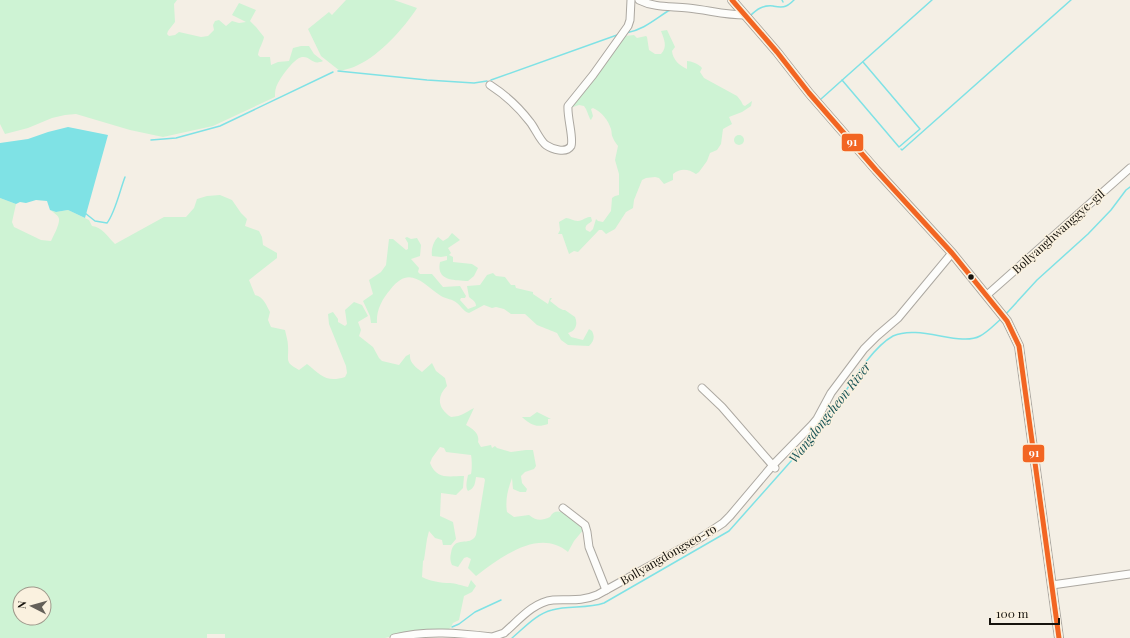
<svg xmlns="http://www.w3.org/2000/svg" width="1130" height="638" viewBox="0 0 1130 638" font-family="'Playfair Display',serif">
<rect width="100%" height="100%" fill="#f4efe5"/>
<g fill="#cef3d4" fill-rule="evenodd">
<path d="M0 0H177L174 4 175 22 168 31 167 34 169 36 175 35 179 32 201 37 208 36 214 30 213 25 215 21 219 20 226 26 232 21 239 23 246 22 232 15 239 3 256 10 250 21 256 27 264 37C263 43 259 48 258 55L260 57H270L271 65 278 62 289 61 293 48 301 46H309L314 54 323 61C312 66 311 56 302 57 294 58 278 80 276 88 275 90 275 94 275 97L213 126 163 137 130 130 76 114 65 115 52 118 28 128 5 134 0 124Z"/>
<path d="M346 0H394L417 8C405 27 379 56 358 65 353 68 346 69 340 71L321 56 308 29 329 12 332 15Z"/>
<path d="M667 30 675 47 672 51C673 60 679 65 687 69V61C691 61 699 64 702 68L700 72 704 78 737 96 741 101 743 105 745 106 752 101 751 106 742 112 729 117 732 124 723 129 721 144 717 150 710 153 707 161 699 172 696 174C688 169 681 168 673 174V180L664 184 659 178 655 177 646 178 642 180 634 200 633 208 626 212 615 229 606 234 602 230H599L578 252 574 251 569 254 562 234H558L560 230 559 222 566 218C571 218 575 223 582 220 585 219 586 217 591 217L592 221C589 224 584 225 586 230L590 232 593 229 596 219 598 221 603 222 611 211 612 198 615 196 619 195V174L615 160 618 146C616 143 614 141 613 138 611 135 612 132 611 129 608 120 602 112 593 108L591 109 593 116 591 120 590 119 586 109 584 106 579 105 573 107 572 105 625 36 634 35 637 38 646 36 647 37 649 50 655 54H661C668 47 664 39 661 31Z"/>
<circle cx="739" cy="140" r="5"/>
<path d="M220 195 232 200 241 213 247 219 245 226 259 231 262 237 263 245 277 253V258L249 280 255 295C264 297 266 305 270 312L268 320 271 327 285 330C286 335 288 341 288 346 289 361 284 362 299 370L307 364C321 375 326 383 345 377L347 373 346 366 329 324 328 314 333 312 338 319V322L345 326 347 324 345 310 354 302 362 305 368 316 358 322 361 330 359 336 373 347 379 358 382 361 399 365 406 356 410 354C409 363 416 367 422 372L432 363 436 371 445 378 447 386C436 397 438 409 451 417 463 416 464 413 474 408L466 425C473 429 480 434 478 442L481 447 491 445 492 448 495 446 497 448 511 452 526 450H533L536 466 534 469 525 472 521 476 522 483 527 489 526 492H520L513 489 512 478C508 489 505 500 507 512L514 517 529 515C537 521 541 521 550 517 557 503 575 520 584 526V529L574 541 568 552C539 527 500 558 476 576L468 568 471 559 467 557 464 558 458 567 452 565C450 561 450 557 451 553 454 534 470 548 476 535L485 480 484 478 476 477C475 483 475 488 468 491 465 487 467 480 468 475L471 474C472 470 472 460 471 455L446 452 444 448 440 447 432 458 430 463C437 480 448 476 464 476L463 488 456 495 441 493 440 516 453 522 456 539 451 545H443L442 540 435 538 429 531 427 539 424 560 423 561 422 577C430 581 441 583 450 583 455 583 463 586 468 587L471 580 476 586 472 592 464 596 459 620 453 623 451 627 447 631 398 635 385 638H225V634H207V638H0V198L16 204 12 222 14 227 41 240 51 241C53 237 60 224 59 219 59 216 53 212 50 210L56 212 68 210 89 220 92 226C102 227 108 237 115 244L164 217H186L194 208 197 199 207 196ZM20 594H44V618H20Z"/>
<path d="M452 233 460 240 448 248 451 253 449 255 453 257V262L472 264 478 268 474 276 468 281C454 280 436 281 440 262L447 260V256L441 257 432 256C431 249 433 242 438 237L443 241 448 238Z"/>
<path d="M407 237 411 239 417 238 421 245 420 256 411 259 419 268 418 272 420 274H432L443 287 460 286 466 296 465 298H461L460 300 468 309 476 306C476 301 472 300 469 297L467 286 480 285 487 275 493 273 496 276 505 277 511 285H515L516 288 533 292V294L548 304 550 298H552L550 301 559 308 563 310H565L575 317C578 324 576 331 568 333L571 337 583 340 589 329 592 331C595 337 594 341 589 346L568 345 561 340 557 333 537 325 525 314H511L504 309 496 307 492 308 484 305 469 313C463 311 462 307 457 303 453 299 446 299 441 296 421 282 409 265 390 290 382 299 376 311 377 323H371L370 316 363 301 373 294 369 280 381 272 386 265 389 239H393L406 250 408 249V243L405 238Z"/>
<path d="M537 412 551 419H548V424C537 428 531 425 523 418L522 417H530Z"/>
</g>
<path fill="#7fe2e5" d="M68 127 108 135 85 218 68 210 56 212 50 210 47 201 36 200 26 203 20 202 16 204 0 198V143L28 139 48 132Z"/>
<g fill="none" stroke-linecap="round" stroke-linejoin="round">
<g stroke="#7fe2e5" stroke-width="1.5">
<path d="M782 0 783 2"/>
<path d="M750 16C757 9 763 5 773 6 778 7 782 8 786 6 789 5 792 2 794 0"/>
<path d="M626 33C643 30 654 20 668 11L671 10"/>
<path d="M338 71 427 80 474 83 487 81"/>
<path d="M491 80 617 35"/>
<path d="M842 80 899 147 920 129 863 62"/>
<path d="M821 99 932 0"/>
<path d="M151 140 176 138 220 126 333 72"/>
<path d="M901 149 902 150 1071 0"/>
<path d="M85 213 95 221 107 223C115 213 120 190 125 177"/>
<path d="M1005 315 1037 280 1088 234 1111 210 1126 190 1130 187"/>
<path d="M452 627 459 624 475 612 501 600"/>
<path d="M512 638C524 628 536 614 552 610 569 605 587 609 604 603L729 531 816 433C820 427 825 422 829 416 845 394 869 349 893 336 919 324 960 347 980 336 988 332 995 324 1001 319"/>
</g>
<g stroke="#aca8a1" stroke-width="9">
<g id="minor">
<path d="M639 0C655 8 671 6 688 8 708 10 725 15 745 15"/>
<path d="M490 85C507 96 518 106 530 122 535 128 540 141 546 145 552 149 566 154 571 146 574 139 567 117 568 106L593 75 628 26 630 20 631 0"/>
<path d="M987 295 1130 168"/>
<path d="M702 388 722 407 775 468"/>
<path d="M563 508 585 525 587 532 589 547 606 590"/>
<path d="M1052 585 1130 574"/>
<path d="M394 638C426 630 459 633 492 637L504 633C518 621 533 602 553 600 570 599 580 602 597 595L702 537 723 523 730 516 773 465 812 425 817 419 831 393 864 349 877 336 898 318 952 253"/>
</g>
</g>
<g stroke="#aca8a1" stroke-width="10">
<path id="major" d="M732 0 777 52 809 93 876 170 952 253 1007 321 1019 346 1059 638"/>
</g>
<use href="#minor" stroke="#fdfdfb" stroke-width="7"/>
<use href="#major" stroke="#fdfdfb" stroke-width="8"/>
<g stroke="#faf1df" stroke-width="8">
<path id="bus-1" d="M732 0 777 52 809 93 876 170 952 253 1007 321 1019 346 1059 638"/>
</g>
<use href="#bus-1" stroke="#f26522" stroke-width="5"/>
</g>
<circle fill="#16130d" stroke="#faf1df" stroke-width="1.5" cx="971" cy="277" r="3.5"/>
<g text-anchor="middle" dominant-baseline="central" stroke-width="3" stroke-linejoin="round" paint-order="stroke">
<g font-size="12" fill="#16130d" stroke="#faf1df">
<text transform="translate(1058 231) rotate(-42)">Bollyanghwanggye-gil</text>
<text transform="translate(668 554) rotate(-30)">Bollyangdongseo-ro</text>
</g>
<g font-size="13" font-style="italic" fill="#155255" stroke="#faf1df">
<text transform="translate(829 412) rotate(-52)">Wangdongcheon River</text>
</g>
</g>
<g stroke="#faf1df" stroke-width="1.5">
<rect x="841" y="133" width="23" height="19" rx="4" fill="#f26522"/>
<rect x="1022" y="444" width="23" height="19" rx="4" fill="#f26522"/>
</g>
<g font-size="11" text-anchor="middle" font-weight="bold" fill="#fff">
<text x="852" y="146">91</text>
<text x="1034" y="457">91</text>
</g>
<g transform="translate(32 606) rotate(276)"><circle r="19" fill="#faf1df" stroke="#9f988b"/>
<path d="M0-3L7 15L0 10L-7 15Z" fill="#646059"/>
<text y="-6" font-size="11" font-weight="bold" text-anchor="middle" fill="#16130d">N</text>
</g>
<path d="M990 618v6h69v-6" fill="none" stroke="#16130d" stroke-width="2"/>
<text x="996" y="618" font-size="12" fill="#16130d" stroke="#faf1df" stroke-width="3" paint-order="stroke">100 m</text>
</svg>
